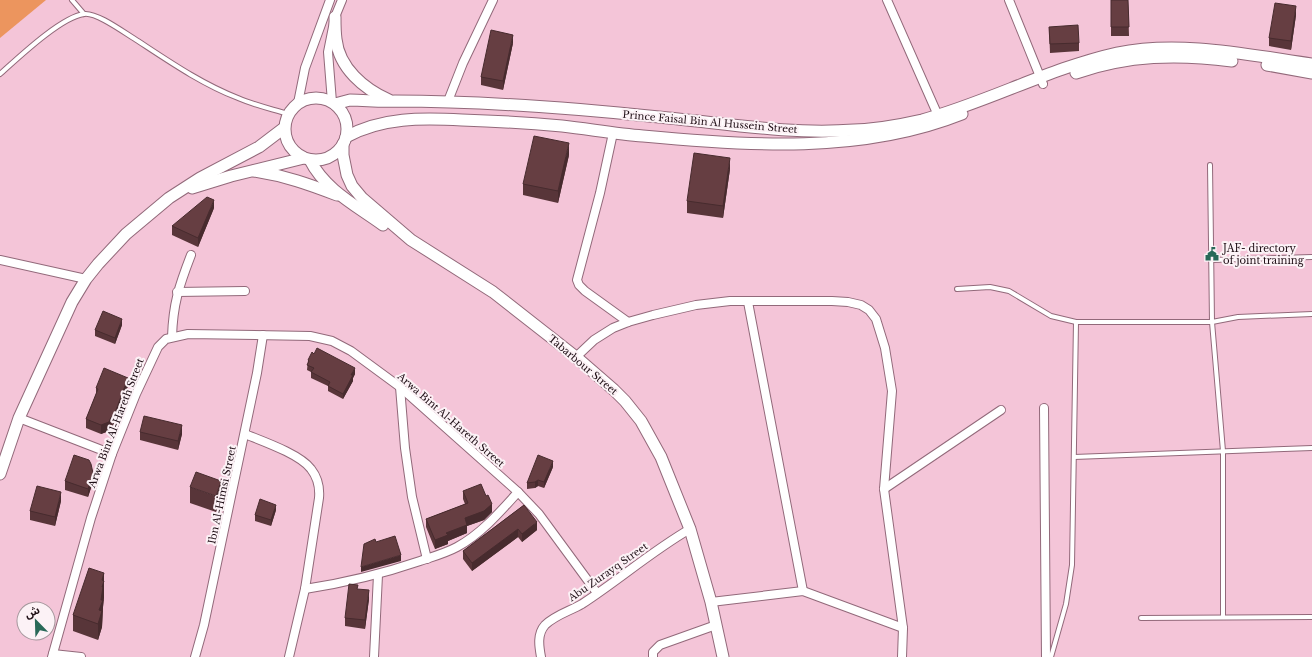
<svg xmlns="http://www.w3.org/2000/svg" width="1312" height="657" viewBox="0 0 1312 657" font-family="'Libre Baskerville','Noto Sans Arabic',serif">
<rect width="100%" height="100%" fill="#f4c5d8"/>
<path fill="#ec955e" d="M0 0H46L0 38Z"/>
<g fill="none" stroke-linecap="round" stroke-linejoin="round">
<g stroke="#92697a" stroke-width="6">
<g id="lane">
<path d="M72 0 84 14"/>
<path d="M0 74C18 58 61 17 84 14 97 12 126 34 138 41 170 62 202 84 238 98 254 105 272 109 288 114"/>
<path d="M1210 165 1212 322 1223 451V617"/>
<path d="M1211 260 1312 257"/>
<path d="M957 289 990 287 1009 291 1051 316 1076 322H1212L1238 317 1312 314"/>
<path d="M1074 457 1312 448"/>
<path d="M1141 618 1312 617"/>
<path d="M1051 657 1066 604 1072 565 1076 322"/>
</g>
</g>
<g stroke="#92697a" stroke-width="10">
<g id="street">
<path d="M887 0 940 120"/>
<path d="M1009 0 1043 84"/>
<path d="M448 101 463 63 493 0"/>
<path d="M332 102 328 52 335 17 342 0"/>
<path d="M298 103 305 68 330 0"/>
<path d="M613 133 600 193 577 280 579 285 585 291 628 322"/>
<path d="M0 260 86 279"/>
<path d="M177 292 245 291"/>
<path d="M748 302 803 591"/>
<path d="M172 337C173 304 179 286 191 255"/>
<path d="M576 357 594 340 613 328 628 322 653 315 696 305 730 301H832L848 302 861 305 869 310 876 319 885 348 892 391 884 489 903 628 902 657"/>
<path d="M400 387 405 448 412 497 427 559"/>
<path d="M1044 408 1046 657"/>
<path d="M19 418 112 454"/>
<path d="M245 434C262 441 300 454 311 469 318 478 320 487 319 498L305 589 289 657"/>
<path d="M884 489 1001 410"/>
<path d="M305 589C344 583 382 574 420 561 432 557 446 553 457 547 481 534 500 512 518 492"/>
<path d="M711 602 803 591 903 628"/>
<path d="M53 654 81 657"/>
<path d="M52 657 91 518 112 454 136 394 158 347 166 339 188 334 310 336 332 341 351 351 400 387 518 492 539 514 597 593"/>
<path d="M195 657 204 625 257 373 263 335"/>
<path d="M374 657 378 575"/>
<path d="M541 657C539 646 537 634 545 625 555 615 570 611 582 604 619 580 652 551 690 529"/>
<path d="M653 657V652L660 645 716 625"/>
</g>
</g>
<g stroke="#92697a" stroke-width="13">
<g id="secondary">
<path d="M335 17C335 25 335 32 336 39 339 68 364 89 389 100"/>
<path d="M1267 65 1312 73"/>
<path d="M1076 73C1129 55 1177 54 1232 61"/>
<circle cx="316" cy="129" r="31"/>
<path d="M335 104 350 100C365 100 380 102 395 101 483 101 571 108 659 117 724 123 789 135 854 130 877 129 900 125 922 120 988 102 1050 68 1117 53 1180 40 1249 55 1312 64"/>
<path d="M346 137C382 117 422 118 462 120 495 121 529 123 562 126 589 129 616 134 643 136 747 146 862 154 962 114"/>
<path d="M343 144V155L347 175 352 186 362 198 411 240 493 292 576 357 614 390 625 401 641 421 661 457 690 529 711 602 723 657"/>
<path d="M310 160C325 190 357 206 383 225"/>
<path d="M254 171C286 176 308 184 337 195"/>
<path d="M192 188 231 176 304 158"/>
<path d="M0 474 19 418 72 302 86 279 98 264 126 234 169 198 200 178 259 147 284 128"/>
</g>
</g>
<use href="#lane" stroke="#fff" stroke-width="4"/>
<use href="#street" stroke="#fff" stroke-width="8"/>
<use href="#secondary" stroke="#fff" stroke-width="11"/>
</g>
<g fill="#583539">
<path d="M1111 0H1128L1129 36H1111Z"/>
<path d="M1296 15 1291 50 1269 46V38Z"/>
<path d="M1049 27 1079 43V51L1050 53Z"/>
<path d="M513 43 503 90 481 85V77Z"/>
<path d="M569 155 558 203 523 195V184Z"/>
<path d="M730 169 723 218 687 213V201Z"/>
<path d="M214 208 198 247 172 235V226Z"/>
<path d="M122 325 115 344 95 336V330Z"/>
<path d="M308 360 355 374 353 378V381L343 399 328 391V386L311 378V372L307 370Z"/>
<path d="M128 386 113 426 111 425 109 431 101 434 86 428V419L96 394V388Z"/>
<path d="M140 432 182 434 178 450 140 440Z"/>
<path d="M553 467 544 488 538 486 535 488 527 489V483Z"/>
<path d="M65 481 93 482 88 497 65 490Z"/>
<path d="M190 487 221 498 216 512 190 503Z"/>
<path d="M463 491 492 512 484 520 467 526V533L448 541V544L435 549 426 527V519L465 504 463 499Z"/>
<path d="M61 501 55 526 30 520V511Z"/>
<path d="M524 505 537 530 522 542 518 537 472 571 463 559V551Z"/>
<path d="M276 510 271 526 255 521V515Z"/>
<path d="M104 573V597L103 607 102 627 98 640 73 631V615Z"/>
<path d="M369 599 365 629 345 626V618Z"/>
</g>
<g fill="#472b2e">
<path d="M1296 6V15L1291 50V41Z"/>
<path d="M513 35V43L503 90V81Z"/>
<path d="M569 143V155L558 203V191Z"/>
<path d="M730 158V169L723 218V206Z"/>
<path d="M214 200V208L198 247V238Z"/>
<path d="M122 319V325L115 344V338Z"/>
<path d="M355 368V374L353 378V381L343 399V394L351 375Z"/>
<path d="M128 378V386L113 426V418Z"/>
<path d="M111 417V425L109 431 101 434V425Z"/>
<path d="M182 425V434L178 450V441Z"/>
<path d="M553 461V467L544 488V482Z"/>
<path d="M93 473V482L88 497V489Z"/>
<path d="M538 480V486L535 488V482Z"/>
<path d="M221 481V498L216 512V496Z"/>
<path d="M61 492V501L55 526V517Z"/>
<path d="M492 504V512L484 520 467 526V533L448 541V544L435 549V540L446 533 465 518Z"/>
<path d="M276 505V510L271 526V520Z"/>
<path d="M537 522V530L522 542V534Z"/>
<path d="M518 529V537L472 571V563Z"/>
<path d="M401 555V561L361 572V567Z"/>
<path d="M104 573V597L103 607 102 627 98 640V624L102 580Z"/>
<path d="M369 590V599L365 629V620Z"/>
</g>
<g fill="#663e42" stroke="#472b2e">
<path d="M1111 0H1128L1129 27H1111Z"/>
<path d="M1275 3 1296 6 1291 41 1269 38Z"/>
<path d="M1078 25 1079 43 1050 44 1049 27Z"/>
<path d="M491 30 513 35 503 81 481 77Z"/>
<path d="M534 136 569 143 558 191 523 184Z"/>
<path d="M694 153 730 158 723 206 687 201Z"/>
<path d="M207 197 214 200 198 238 172 226Z"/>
<path d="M103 311 122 319 115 338 95 330Z"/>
<path d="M317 348 355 368 351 375H353L343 394 328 386 330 382 311 372 314 368 307 365 309 361 308 360 312 352 314 354Z"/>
<path d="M104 368 128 378 113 418 111 417 109 422 101 425 86 419 98 389 96 388Z"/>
<path d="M144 416 182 425 178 441 140 432Z"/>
<path d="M74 455 89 460 91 464 93 473 88 489 65 481Z"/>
<path d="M538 455 553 461 544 482 538 480 535 482 527 483Z"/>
<path d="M196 472 221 481 216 496 190 487Z"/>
<path d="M481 484 486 496 488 495 492 504 484 511 465 518 467 525 446 533 448 535 435 540 426 519 468 503 463 491Z"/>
<path d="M37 486 61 492 55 517 30 511Z"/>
<path d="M260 499 276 505 271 520 255 515Z"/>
<path d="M524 505 537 522 522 534 518 529 472 563 463 551Z"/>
<path d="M395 536 401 555 361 567 364 544 375 539 376 542Z"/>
<path d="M89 568 104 573 102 580 104 581 102 587H103L101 600H103L99 610 102 611 98 624 73 615Z"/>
<path d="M349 584 358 585 357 589 369 590 365 620 345 618Z"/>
</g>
<defs>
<g id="civic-bare" transform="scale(1.08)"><path d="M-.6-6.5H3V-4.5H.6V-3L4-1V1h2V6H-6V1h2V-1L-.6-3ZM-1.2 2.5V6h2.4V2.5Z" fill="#296958" stroke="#fcf2f6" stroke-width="2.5" paint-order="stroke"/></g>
</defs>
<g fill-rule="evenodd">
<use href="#civic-bare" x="1212" y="254"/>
</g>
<g text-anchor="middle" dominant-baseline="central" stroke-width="4" stroke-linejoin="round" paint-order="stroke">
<g font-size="10" fill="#1f0f16" stroke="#fcf2f6">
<text transform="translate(710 122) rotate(5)">Prince Faisal Bin Al Hussein Street</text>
<text transform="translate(583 365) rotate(40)">Tabarbour Street</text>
<text transform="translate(451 420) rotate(41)">Arwa Bint Al-Hareth Street</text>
<text transform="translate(116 423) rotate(-69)">Arwa Bint Al-Hareth Street</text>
<text transform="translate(222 495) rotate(-78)">Ibn Al-Himsi Street</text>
<text transform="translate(608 572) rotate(-35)">Abu Zurayq Street</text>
</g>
<g font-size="10" fill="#1f0f16" stroke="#fcf2f6" text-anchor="start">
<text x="1223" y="248">JAF- directory<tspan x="1223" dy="12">of joint training</tspan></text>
</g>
</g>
<g transform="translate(36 621) rotate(337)"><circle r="19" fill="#fcf2f6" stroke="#a4979c"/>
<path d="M0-3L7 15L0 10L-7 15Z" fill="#296958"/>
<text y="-6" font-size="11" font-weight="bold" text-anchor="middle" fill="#1f0f16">ش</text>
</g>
</svg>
